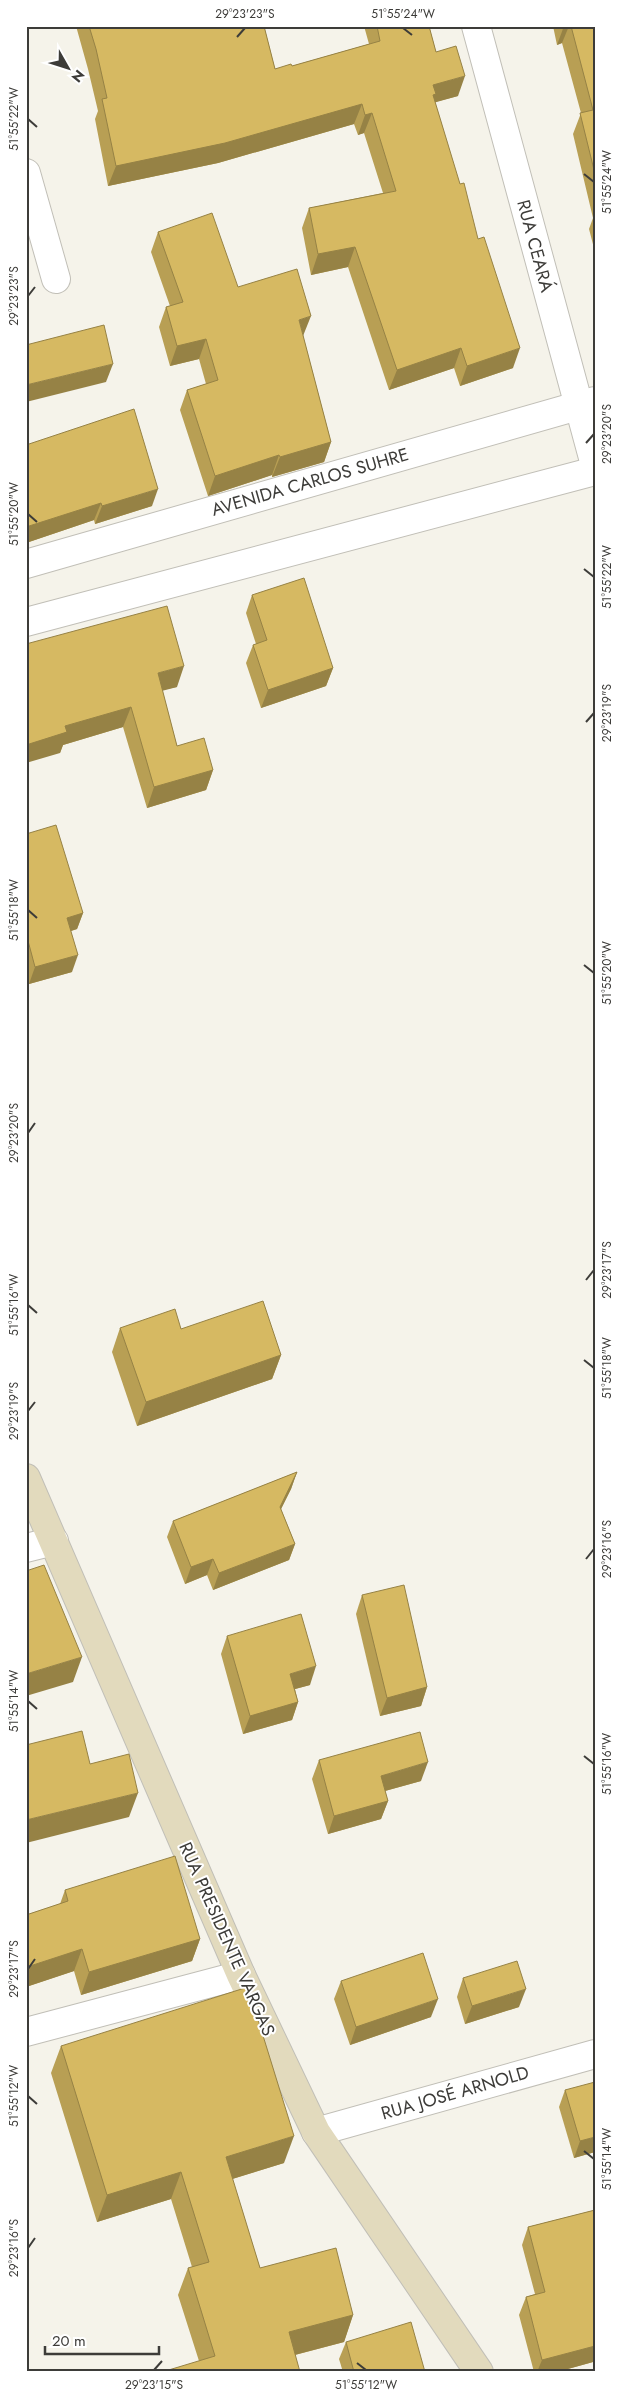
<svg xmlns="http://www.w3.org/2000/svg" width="621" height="2398" viewBox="0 0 621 2398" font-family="Jost,sans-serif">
<rect width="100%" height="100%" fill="#f5f3ea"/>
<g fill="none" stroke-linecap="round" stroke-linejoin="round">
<g stroke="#c1bfb7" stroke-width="30">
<g id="minor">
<path d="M476 26 595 465"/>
<path d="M26 173 56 279"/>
<path d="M26 2032 241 1975"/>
</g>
</g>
<g stroke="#c1bfb7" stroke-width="30">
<g id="tertiary">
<path d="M26 564 595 401"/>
<path d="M26 622 595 471"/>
<path d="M26 1548 54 1541"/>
<path d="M316 2132 595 2054"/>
</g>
</g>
<g stroke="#c1bfb7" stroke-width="30">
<path id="secondary" d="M26 1478 241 1975 316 2132 479 2372"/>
</g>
<use href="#minor" stroke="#fff" stroke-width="28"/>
<use href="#tertiary" stroke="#fff" stroke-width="28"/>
<use href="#secondary" stroke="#e2dabd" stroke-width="28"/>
</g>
<g fill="#b89f54">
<path d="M76 26H264L275 69 292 66 369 44 364 26H429L436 52 458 96 435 102 513 368 460 386 454 368 389 390 348 267 311 275 302 228 309 208 383 193 364 133 358 135 354 124 218 163 108 186 95 119 98 111 88 69Z"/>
<path d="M553 26H595V252L589 229 593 218 573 134 581 113 562 43 557 45Z"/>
<path d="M158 232 238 287 303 336 331 442 324 462 272 477V475L208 496 180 410 187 390 206 384 199 359 170 366 159 327 166 307 170 306 151 252Z"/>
<path d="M26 445 152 506 95 524 94 520 26 543Z"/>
<path d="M252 595 333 668 326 686 261 708 246 663 253 645 256 644 246 613Z"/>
<path d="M26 644 177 687 162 690 177 746 213 770 206 790 147 808 123 727 63 745 60 753Z"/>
<path d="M26 834 83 913 77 929 71 931 72 972 29 984 26 972Z"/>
<path d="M120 1328 181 1329 281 1355 272 1379 137 1426 112 1352Z"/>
<path d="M297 1472 291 1489 281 1509 295 1544 289 1560 213 1590 207 1575 185 1584 167 1537 173 1521Z"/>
<path d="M362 1595 427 1687 421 1706 380 1716 356 1614Z"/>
<path d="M227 1636 310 1685 295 1689 298 1702 292 1720 243 1734 221 1654Z"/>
<path d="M319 1760 421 1781 385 1791 388 1801 381 1819 328 1834 312 1779Z"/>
<path d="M65 1890 200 1939 192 1961 81 1995 74 1971 26 1987V1915L60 1904Z"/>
<path d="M463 1978 519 2007 465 2024 457 1997Z"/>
<path d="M341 1981 431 2017 350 2045 334 1999Z"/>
<path d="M61 2046 284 2163 232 2179 260 2268 353 2315 344 2342 295 2355 199 2361 178 2295 188 2268 192 2267 171 2199 97 2222 51 2073Z"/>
<path d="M565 2090 595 2152 574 2158 559 2107Z"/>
<path d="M595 2210V2367L593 2362 557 2372H534L519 2315 526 2297 535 2294 522 2245 528 2227Z"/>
<path d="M346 2342 425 2372H343L339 2359Z"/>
</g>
<g fill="#968245">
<path d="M564 26H569L562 43 557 45Z"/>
<path d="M465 76 458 96 433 103V85Z"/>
<path d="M362 104 354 124 218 163 108 186 116 166Z"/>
<path d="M372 113 364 133 358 135 365 115Z"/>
<path d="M355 247 348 267 311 275 318 254Z"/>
<path d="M311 316 303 336 299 320Z"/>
<path d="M206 339 199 359 170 366 177 346Z"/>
<path d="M461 348 454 368 389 390 397 370Z"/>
<path d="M520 348 513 368 460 386 467 366Z"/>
<path d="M113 364 106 382 26 402V385Z"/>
<path d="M331 442 324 462 272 477 280 457Z"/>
<path d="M279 455 272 475 208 496 215 476Z"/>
<path d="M158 489 152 506 95 524 102 506Z"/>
<path d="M101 503 94 520 26 543V527Z"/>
<path d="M184 666 177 687 150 694 158 673Z"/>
<path d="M333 668 326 686 261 708 268 690Z"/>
<path d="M131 707 123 727 63 745 60 753 26 763V745L65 726Z"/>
<path d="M213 770 206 790 147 808 154 787Z"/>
<path d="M83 913 77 929 61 934 67 918Z"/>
<path d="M78 955 72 972 29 984 35 967Z"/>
<path d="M281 1355 272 1379 137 1426 146 1402Z"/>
<path d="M297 1472 291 1489 274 1523 280 1507Z"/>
<path d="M295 1544 289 1560 213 1590 219 1573Z"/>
<path d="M213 1559 207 1575 185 1584 191 1567Z"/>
<path d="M82 1657 73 1682 26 1696V1674Z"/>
<path d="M316 1666 310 1685 284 1692 290 1674Z"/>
<path d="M427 1687 421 1706 380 1716 387 1698Z"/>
<path d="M298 1702 292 1720 243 1734 250 1716Z"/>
<path d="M428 1762 421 1781 374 1794 381 1776Z"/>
<path d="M138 1793 129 1817 26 1843V1820Z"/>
<path d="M388 1801 381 1819 328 1834 334 1816Z"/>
<path d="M200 1939 192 1961 81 1995 89 1972Z"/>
<path d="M82 1949 74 1971 26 1987V1969L27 1967Z"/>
<path d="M526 1989 519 2007 465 2024 472 2006Z"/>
<path d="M438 1999 431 2017 350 2045 356 2027Z"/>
<path d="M294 2136 284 2163 216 2184 226 2157Z"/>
<path d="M595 2137V2152L574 2158 580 2141Z"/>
<path d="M181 2172 171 2199 97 2222 107 2195Z"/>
<path d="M353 2315 344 2342 279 2359 289 2332Z"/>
<path d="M595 2346V2358L593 2362 557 2372H537L542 2360Z"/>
</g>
<g fill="#d6b962" stroke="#968245">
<path d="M89 26H264L275 69 291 64 292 66 380 41 377 26H429L436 52 456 46 465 76 433 85 436 94 433 95 460 184 464 183 478 239 484 237 520 348 467 366 461 348 397 370 355 247 318 254 309 208 396 191 372 113 365 115 362 104 225 143 116 166 102 99 107 98 96 49Z"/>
<path d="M571 26H595V174L580 113 593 110Z"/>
<path d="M212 213 238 287 297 269 311 316 299 320 331 442 280 457 279 455 215 476 187 390 218 380 206 339 177 346 166 307 183 302 158 232Z"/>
<path d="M104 325 113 364 26 385V345Z"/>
<path d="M134 409 158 489 102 506 101 503 26 527V445Z"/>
<path d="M304 578 333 668 268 690 253 645 267 640 252 595Z"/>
<path d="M167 606 184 666 158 673 177 746 204 738 213 770 154 787 131 707 65 726 67 732 26 745V644Z"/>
<path d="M56 825 83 913 67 918 78 955 35 967 27 937 26 938V834Z"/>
<path d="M263 1301 281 1355 146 1402 120 1328 175 1309 181 1329Z"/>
<path d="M297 1472 280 1507 295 1544 219 1573 213 1559 191 1567 173 1521Z"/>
<path d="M44 1565 82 1657 26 1674V1571Z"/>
<path d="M404 1585 427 1687 387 1698 362 1595Z"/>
<path d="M301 1614 316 1666 290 1674 298 1702 250 1716 227 1636Z"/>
<path d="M82 1731 90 1764 129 1754 138 1793 26 1820V1745Z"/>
<path d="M420 1732 428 1762 381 1776 388 1801 334 1816 319 1760Z"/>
<path d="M175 1856 200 1939 89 1972 82 1949 27 1967 26 1965V1915L68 1901 65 1890Z"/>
<path d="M423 1953 438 1999 356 2027 341 1981Z"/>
<path d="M517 1961 526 1989 472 2006 463 1978Z"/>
<path d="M248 1987 294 2136 226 2157 260 2268 336 2248 353 2315 289 2332 300 2372H162L215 2356 188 2268 209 2262 181 2172 107 2195 61 2046Z"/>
<path d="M595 2082V2137L580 2141 565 2090Z"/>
<path d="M595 2210V2346L542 2360 526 2297 545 2292 528 2227Z"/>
<path d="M411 2322 425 2372H354L346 2342Z"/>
</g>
<path fill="none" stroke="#3d3c39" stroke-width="2" d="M403 28 412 35M237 37 245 28M28 119 37 127M584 174 594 182M28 296 35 287M586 443 594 434M28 514 37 522M584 569 594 577M586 722 594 713M28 910 37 918M584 965 594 973M28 1133 35 1123M586 1280 594 1270M28 1305 37 1313M584 1360 594 1368M28 1411 35 1402M586 1559 594 1549M28 1701 37 1709M584 1756 594 1764M28 1969 35 1959M28 2096 37 2104M584 2151 594 2159M28 2248 35 2238M357 2363 366 2370M154 2370 162 2361"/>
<g text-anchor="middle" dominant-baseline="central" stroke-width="4" stroke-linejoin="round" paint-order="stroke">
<g font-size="18" fill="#3d3c39" stroke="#fff">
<text transform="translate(535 246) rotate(75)">RUA CEARÁ</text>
<text transform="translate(310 482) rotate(-16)">AVENIDA CARLOS SUHRE</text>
<text transform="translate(227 1939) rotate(66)">RUA PRESIDENTE VARGAS</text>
<text transform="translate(455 2093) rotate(-16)">RUA JOSÉ ARNOLD</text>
</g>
</g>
<rect width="621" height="2398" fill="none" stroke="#ffffff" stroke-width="55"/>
<g transform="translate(68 68) rotate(129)" stroke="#ffffff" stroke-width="4" paint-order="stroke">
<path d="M0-4L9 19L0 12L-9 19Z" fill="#3d3c39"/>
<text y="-8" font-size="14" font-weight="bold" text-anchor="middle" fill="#3d3c39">N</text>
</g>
<path d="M45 2346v8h114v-8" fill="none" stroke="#3d3c39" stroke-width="2.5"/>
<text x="52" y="2346" font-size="15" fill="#3d3c39" stroke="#ffffff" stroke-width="4" paint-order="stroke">20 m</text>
<rect x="28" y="28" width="566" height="2342" fill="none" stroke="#3d3c39" stroke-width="2"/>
<g font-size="12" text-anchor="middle" fill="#3d3c39">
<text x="245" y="18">29°23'23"S</text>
<text x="403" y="18">51°55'24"W</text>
<text transform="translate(14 119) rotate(-90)" y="4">51°55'22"W</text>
<text transform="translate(607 182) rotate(-90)" y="4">51°55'24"W</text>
<text transform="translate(14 296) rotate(-90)" y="4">29°23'23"S</text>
<text transform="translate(607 434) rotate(-90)" y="4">29°23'20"S</text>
<text transform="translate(14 514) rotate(-90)" y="4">51°55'20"W</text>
<text transform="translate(607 577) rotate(-90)" y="4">51°55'22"W</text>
<text transform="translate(607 713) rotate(-90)" y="4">29°23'19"S</text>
<text transform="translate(14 910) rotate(-90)" y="4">51°55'18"W</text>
<text transform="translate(607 973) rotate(-90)" y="4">51°55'20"W</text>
<text transform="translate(14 1133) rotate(-90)" y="4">29°23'20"S</text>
<text transform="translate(607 1270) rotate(-90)" y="4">29°23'17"S</text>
<text transform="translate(14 1305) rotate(-90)" y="4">51°55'16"W</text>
<text transform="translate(607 1368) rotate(-90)" y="4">51°55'18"W</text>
<text transform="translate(14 1411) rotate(-90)" y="4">29°23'19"S</text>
<text transform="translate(607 1549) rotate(-90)" y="4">29°23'16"S</text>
<text transform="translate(14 1701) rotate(-90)" y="4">51°55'14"W</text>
<text transform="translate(607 1764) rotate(-90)" y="4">51°55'16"W</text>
<text transform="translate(14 1969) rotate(-90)" y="4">29°23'17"S</text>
<text transform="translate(14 2096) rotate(-90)" y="4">51°55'12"W</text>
<text transform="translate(607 2159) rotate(-90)" y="4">51°55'14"W</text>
<text transform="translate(14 2248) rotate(-90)" y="4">29°23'16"S</text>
<text x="154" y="2389">29°23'15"S</text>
<text x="366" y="2389">51°55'12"W</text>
</g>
</svg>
